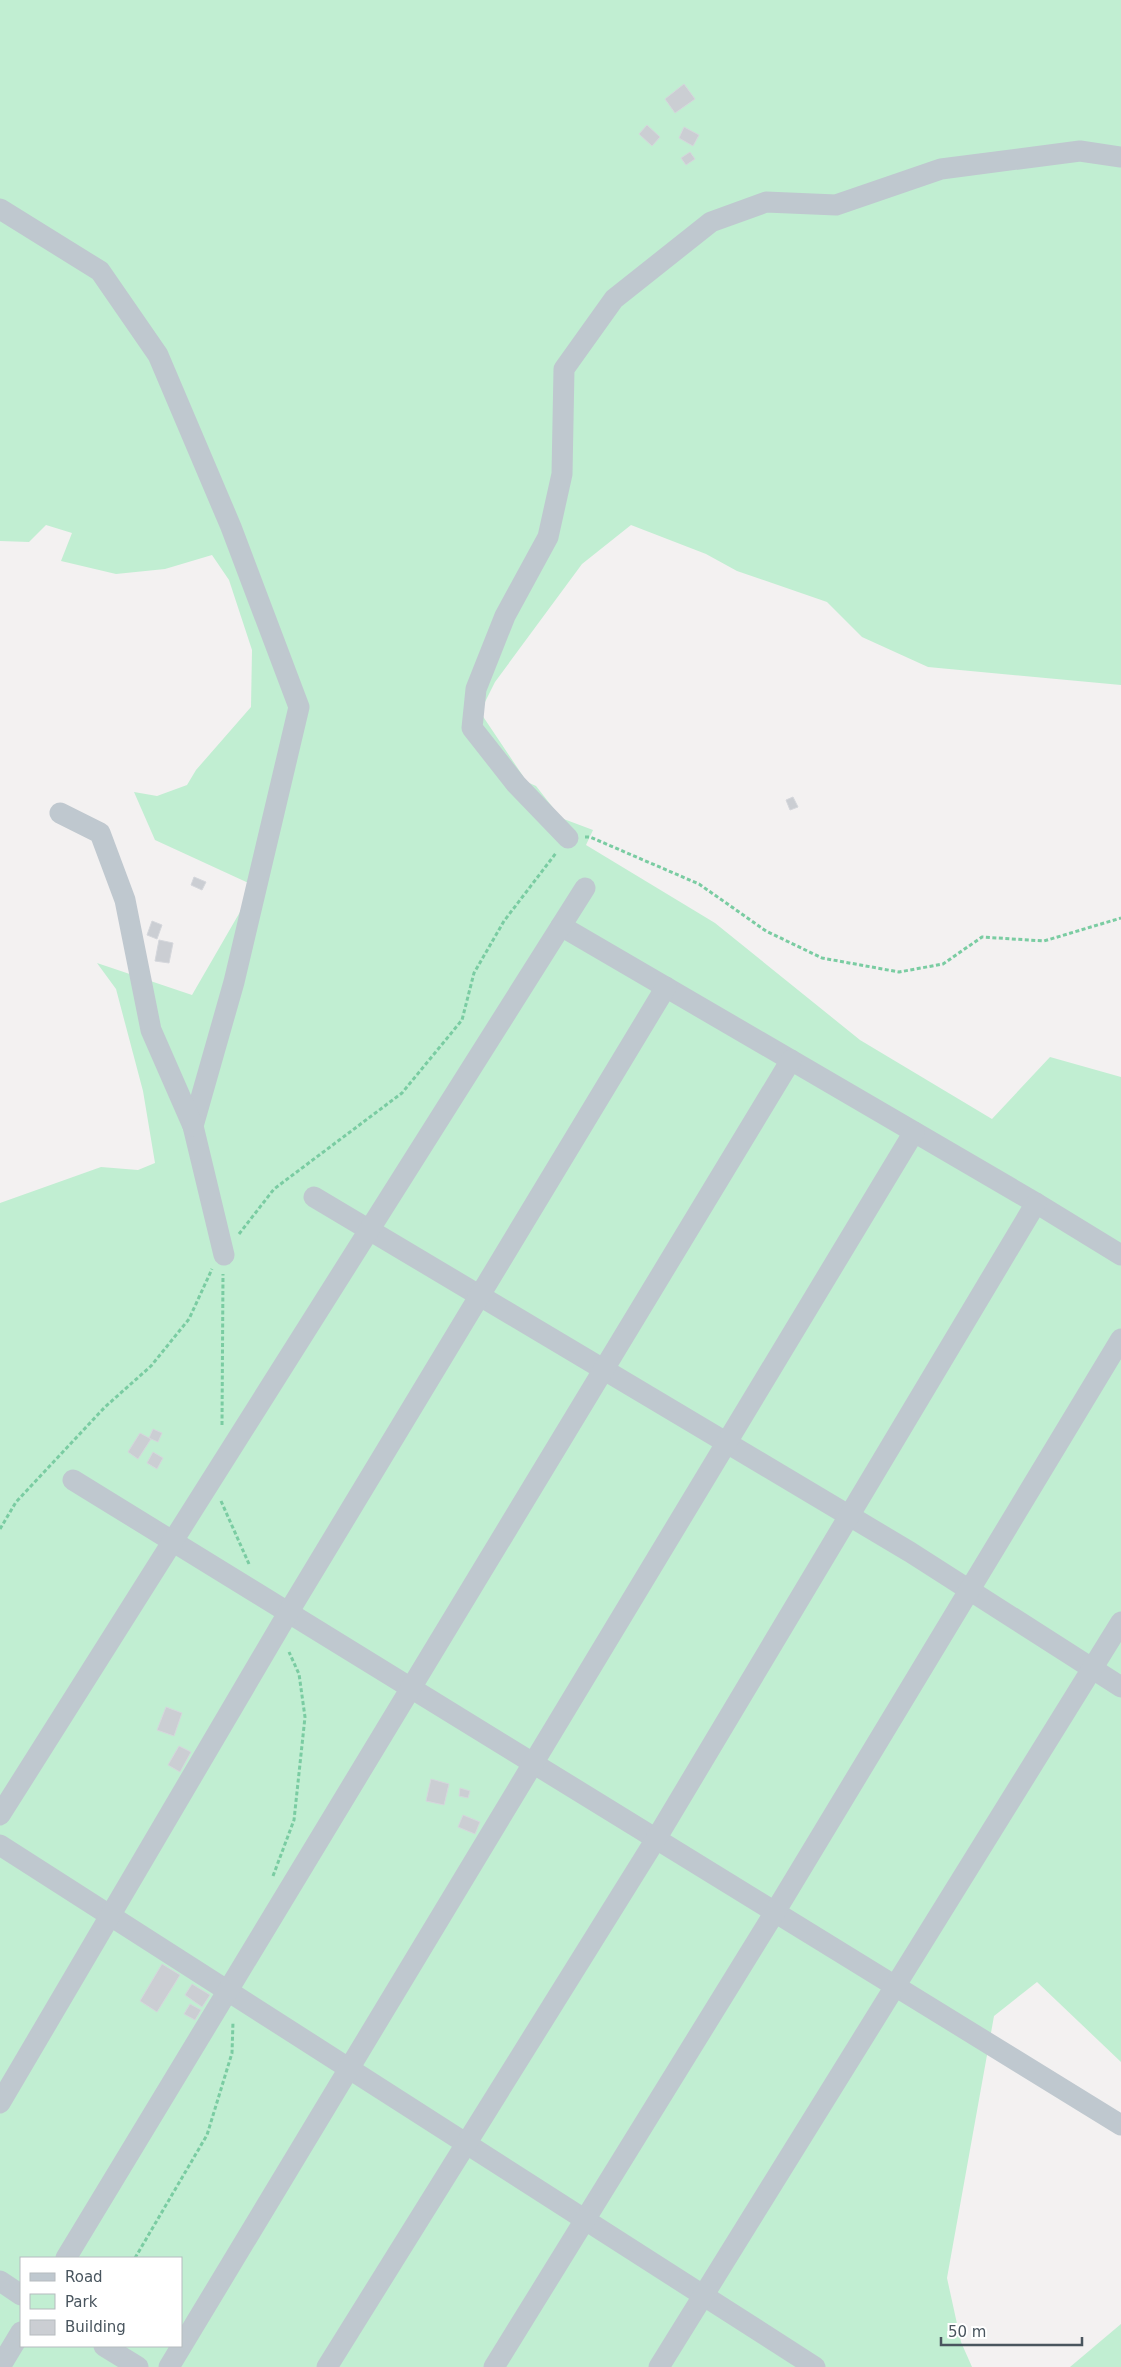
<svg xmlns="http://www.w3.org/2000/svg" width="1121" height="2367" viewBox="0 0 1121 2367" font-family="'DejaVu Sans',sans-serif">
<rect width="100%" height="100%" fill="#f3f1f1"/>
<g fill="#c1eed2" fill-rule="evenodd">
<path d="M0 0H1121V685L928 667 862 637 827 602 737 571 706 554 631 525 582 564 495 682 480 712 527 782 536 786 561 818 593 830 586 845 715 923 860 1040 992 1119 1050 1057 1121 1077V2062L1037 1982 994 2016 947 2278 961 2342 972 2367H0V1203L101 1167 138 1170 155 1163 143 1091 116 989 97 963 192 995 255 886 155 840 134 792 157 796 187 785 196 770 251 707 252 650 229 580 212 555 165 569 116 574 61 561 72 533 46 525 29 542 0 541ZM21 2258H181V2346H21Z"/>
<path d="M1121 2324V2367H1070Z"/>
</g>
<g fill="#cbced3" stroke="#d5d7dc">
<path d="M684 84 695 99 675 113 665 99Z"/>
<path d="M647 125 660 137 652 146 639 134Z"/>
<path d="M684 127 699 135 693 146 679 138Z"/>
<path d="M690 152 695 159 686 165 681 158Z"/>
<path d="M793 797 798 807 790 810 786 800Z"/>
<path d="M194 877 206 882 202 890 191 885Z"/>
<path d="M152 921 162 925 157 939 147 935Z"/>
<path d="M159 940 173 943 169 963 155 961Z"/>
<path d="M153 1429 162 1433 158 1442 149 1438Z"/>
<path d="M140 1433 151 1439 138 1459 128 1452Z"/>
<path d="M153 1452 163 1458 157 1469 147 1463Z"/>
<path d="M166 1707 182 1713 174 1736 157 1730Z"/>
<path d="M179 1746 191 1752 180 1772 168 1765Z"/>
<path d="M431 1779 449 1784 444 1805 426 1801Z"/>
<path d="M460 1788 470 1791 468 1798 459 1796Z"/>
<path d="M463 1815 480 1822 475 1834 458 1827Z"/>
<path d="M162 1964 180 1975 157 2012 140 2001Z"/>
<path d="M192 1984 210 1995 202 2007 185 1995Z"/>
<path d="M190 2004 201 2010 195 2020 184 2014Z"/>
</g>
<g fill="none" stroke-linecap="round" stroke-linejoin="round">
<g stroke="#7acca2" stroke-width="3" stroke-dasharray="4 2.5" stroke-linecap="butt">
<path d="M585 837H590L699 884 766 931 822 958 899 972 943 964 982 937 1044 941 1121 918"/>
<path d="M239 1234 274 1189 402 1093 462 1020 474 973 504 921 556 853"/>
<path d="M222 1425 223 1274"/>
<path d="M221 1501 249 1564"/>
<path d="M0 1529 16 1502 105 1407 151 1366 189 1319 212 1269"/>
<path d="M273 1876 294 1820 305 1717 299 1674 289 1652"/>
<path d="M135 2258 207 2135 232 2053 233 2022"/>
</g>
<g stroke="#bfc8cf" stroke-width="21">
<path d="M0 209 100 271 158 355 231 527 299 707 234 982 193 1126 224 1255"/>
<path d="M60 813 100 833 125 900 151 1030 193 1126"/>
<path d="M568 838 516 784 472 728 476 689 505 616 548 537 562 474 564 369 614 299 711 222 766 202 836 205 941 169 1080 151 1121 157"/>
<path d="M561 926 1036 1203 1121 1255"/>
<path d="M314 1197 910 1552 1121 1687"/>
<path d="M73 1480 1121 2125"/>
<path d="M0 1815 585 888"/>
<path d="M0 1845 815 2367"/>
<path d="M0 2103 288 1613 666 987"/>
<path d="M66 2258 791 1060"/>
<path d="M0 2281 21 2295"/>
<path d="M104 2346 138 2367"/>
<path d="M0 2367 21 2332"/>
<path d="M169 2367 914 1132"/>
<path d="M327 2367 656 1839 1036 1203"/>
<path d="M494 2367 775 1912 1121 1339"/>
<path d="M659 2367 1121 1622"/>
</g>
</g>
<rect x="20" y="2257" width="162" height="90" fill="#ffffff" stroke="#b6bbbf"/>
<rect x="30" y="2273" width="25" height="8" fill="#bfc8cf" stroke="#b6bbbf"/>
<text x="65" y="2282" font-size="15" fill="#49555e">Road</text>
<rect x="30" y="2294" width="25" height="15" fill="#c1eed2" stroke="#b6bbbf"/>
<text x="65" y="2307" font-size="15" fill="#49555e">Park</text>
<rect x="30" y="2320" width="25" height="15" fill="#cbced3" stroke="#b6bbbf"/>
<text x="65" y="2332" font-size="15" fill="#49555e">Building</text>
<path d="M941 2337v8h141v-8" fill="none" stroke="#49555e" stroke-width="2.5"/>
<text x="948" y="2337" font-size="15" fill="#49555e" stroke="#ffffff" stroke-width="4" paint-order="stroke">50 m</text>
</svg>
